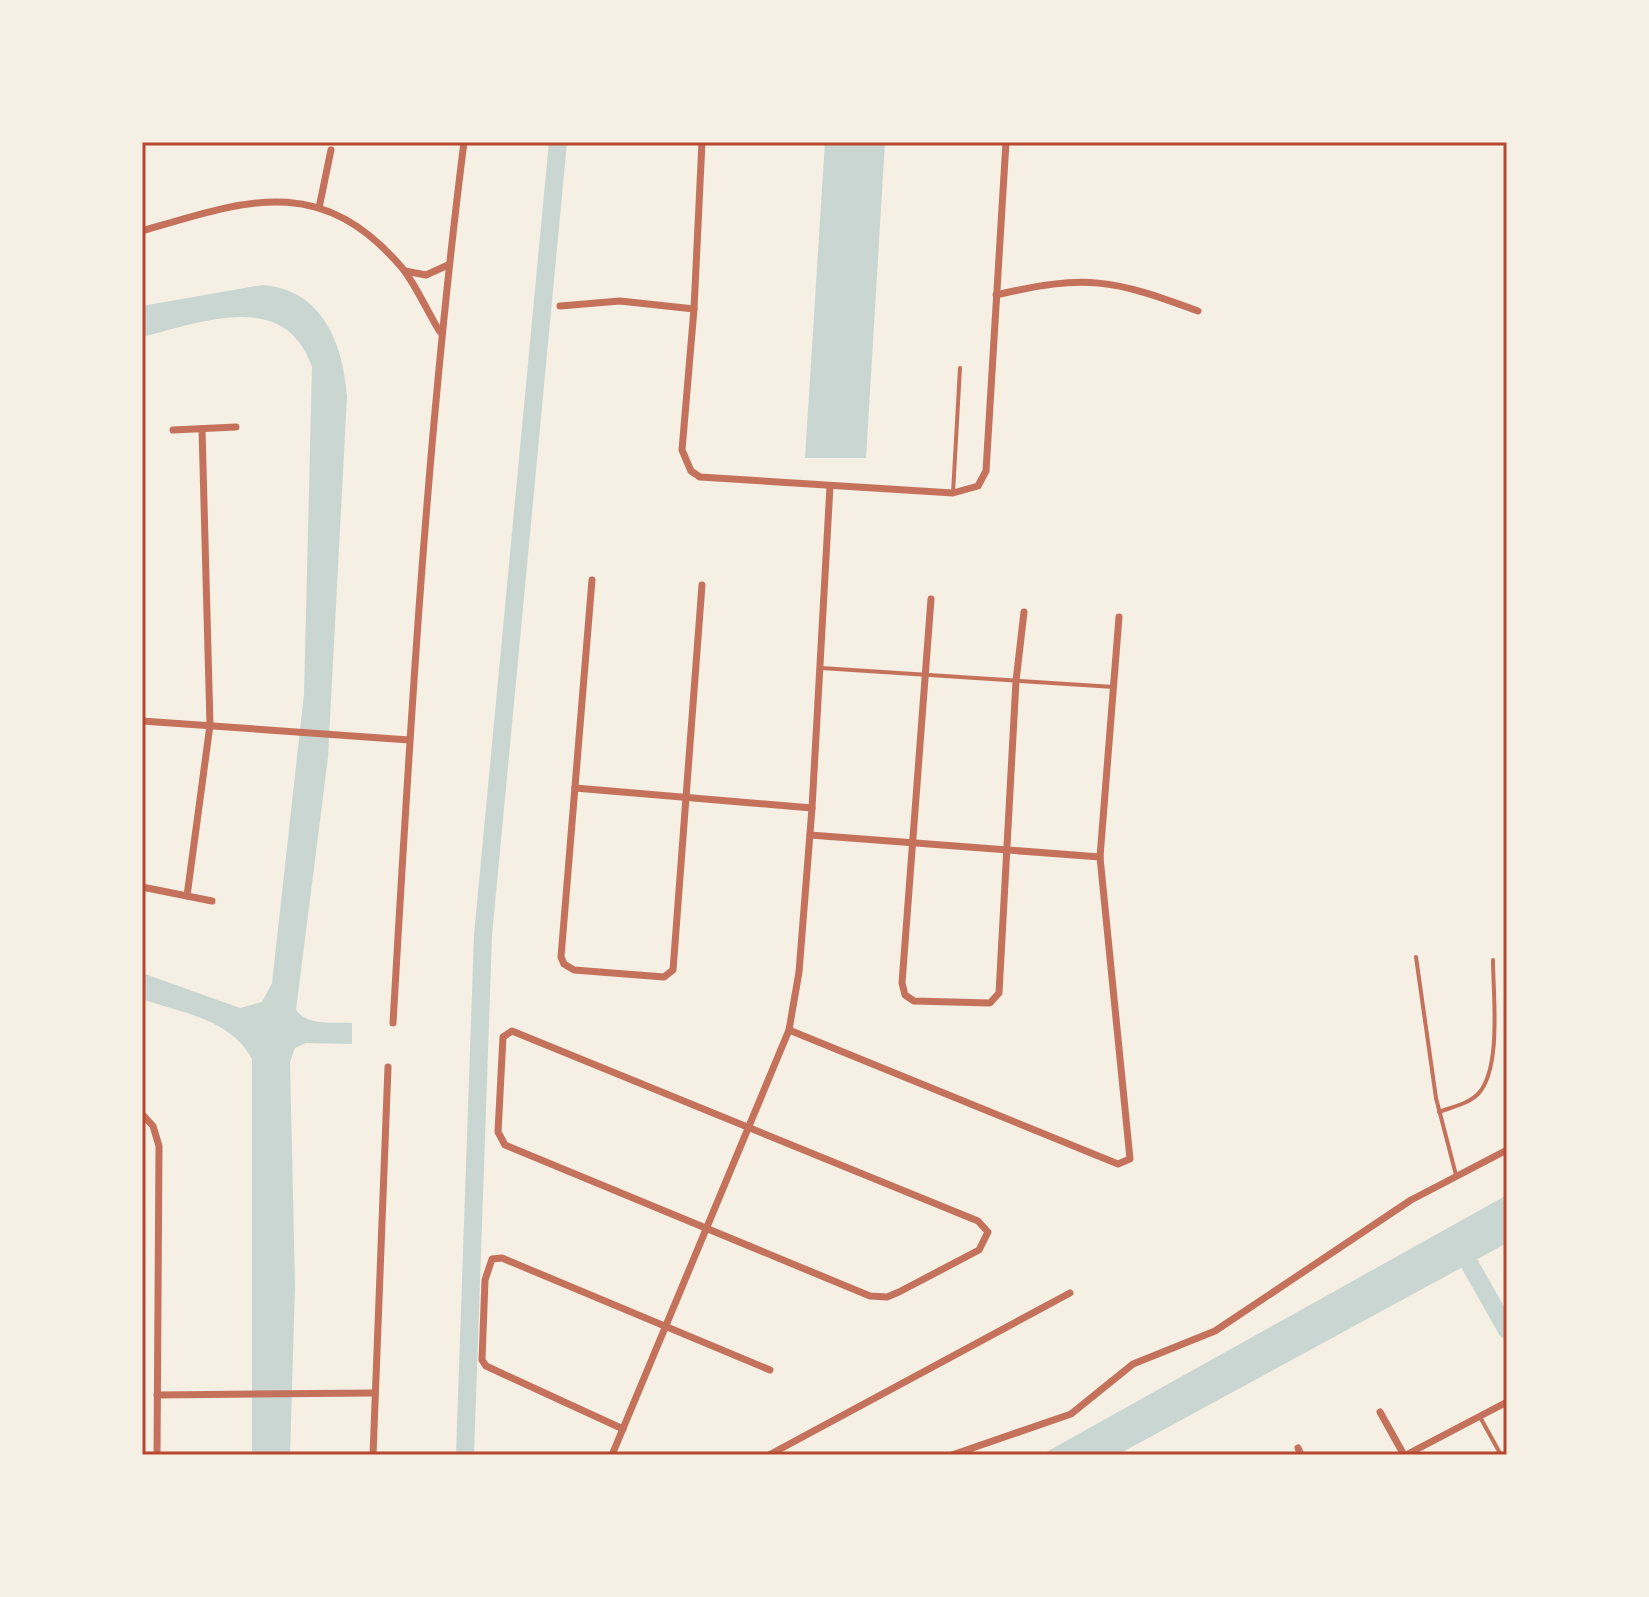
<svg xmlns="http://www.w3.org/2000/svg" width="1649" height="1597" viewBox="0 0 1649 1597" font-family="Spectral,serif">
<rect width="100%" height="100%" fill="#f6efe4"/>
<g fill="#c9d6d2">
<path d="M825 142H885L866 458H805Z"/>
<path d="M262 285C322 289 343 343 347 396L328 757 296 1010C307 1026 334 1022 352 1023V1044L306 1043 295 1048 290 1062 295 1286 290 1455H252V1059C231 1019 182 1013 142 999V973L240 1008 262 1002 272 983 304 694 312 367C285 288 200 323 142 337V306Z"/>
<path d="M1507 1195V1243L1117 1455H1041Z"/>
</g>
<g fill="none" stroke-linecap="round" stroke-linejoin="round">
<g stroke="#c9d6d2" stroke-width="18">
<path d="M1465 1256 1507 1330"/>
<path d="M465 1455 483 935 558 142"/>
</g>
<g stroke="#c5725c" stroke-width="4">
<path d="M953 493 960 368"/>
<path d="M821 668 1114 687"/>
<path d="M1416 957 1436 1098 1456 1175"/>
<path d="M1439 1112C1452 1107 1468 1104 1478 1094 1502 1069 1493 994 1493 960"/>
<path d="M1480 1417 1501 1455"/>
</g>
<g stroke="#c5725c" stroke-width="7">
<path d="M702 142 694 309 682 450 691 471 700 477 953 493 978 486 986 471 1006 142"/>
<path d="M319 208 331 150"/>
<path d="M142 231C247 200 321 172 403 269 417 287 428 313 440 332"/>
<path d="M405 271 426 275 448 265"/>
<path d="M996 295C1086 274 1112 279 1198 311"/>
<path d="M560 306 620 301 694 309"/>
<path d="M173 430 236 427"/>
<path d="M592 580 561 957 564 964 574 970 664 977 673 970 702 585"/>
<path d="M931 599 902 983 905 995 914 1001 990 1003 999 993 1016 681 1024 612"/>
<path d="M142 721 409 740"/>
<path d="M575 788 812 808"/>
<path d="M810 835 1100 857"/>
<path d="M142 887 212 901"/>
<path d="M187 896 210 725 202 429"/>
<path d="M393 1023C410 728 427 434 464 142"/>
<path d="M789 1030 1118 1164 1130 1159 1100 857 1119 617"/>
<path d="M512 1031 978 1221 988 1232 979 1250 899 1292 887 1297 870 1296 505 1145 498 1132 503 1037Z"/>
<path d="M142 1114 153 1126 159 1146 157 1455"/>
<path d="M157 1395 373 1393"/>
<path d="M1380 1412 1404 1455"/>
<path d="M623 1429 486 1366 482 1360 485 1280 492 1259 502 1258 770 1370"/>
<path d="M1298 1448 1301 1455"/>
<path d="M373 1455 388 1067"/>
<path d="M612 1455 789 1030 799 972 812 808 830 486"/>
<path d="M769 1455 1070 1293"/>
<path d="M952 1455 1071 1414 1133 1364 1215 1331 1411 1200 1507 1150"/>
<path d="M1406 1455 1507 1402"/>
</g>
</g>
<rect width="1649" height="1597" fill="none" stroke="#f6efe4" stroke-width="288"/>
<rect x="144" y="144" width="1361" height="1309" fill="none" stroke="#b5482f" stroke-width="3"/>
</svg>
